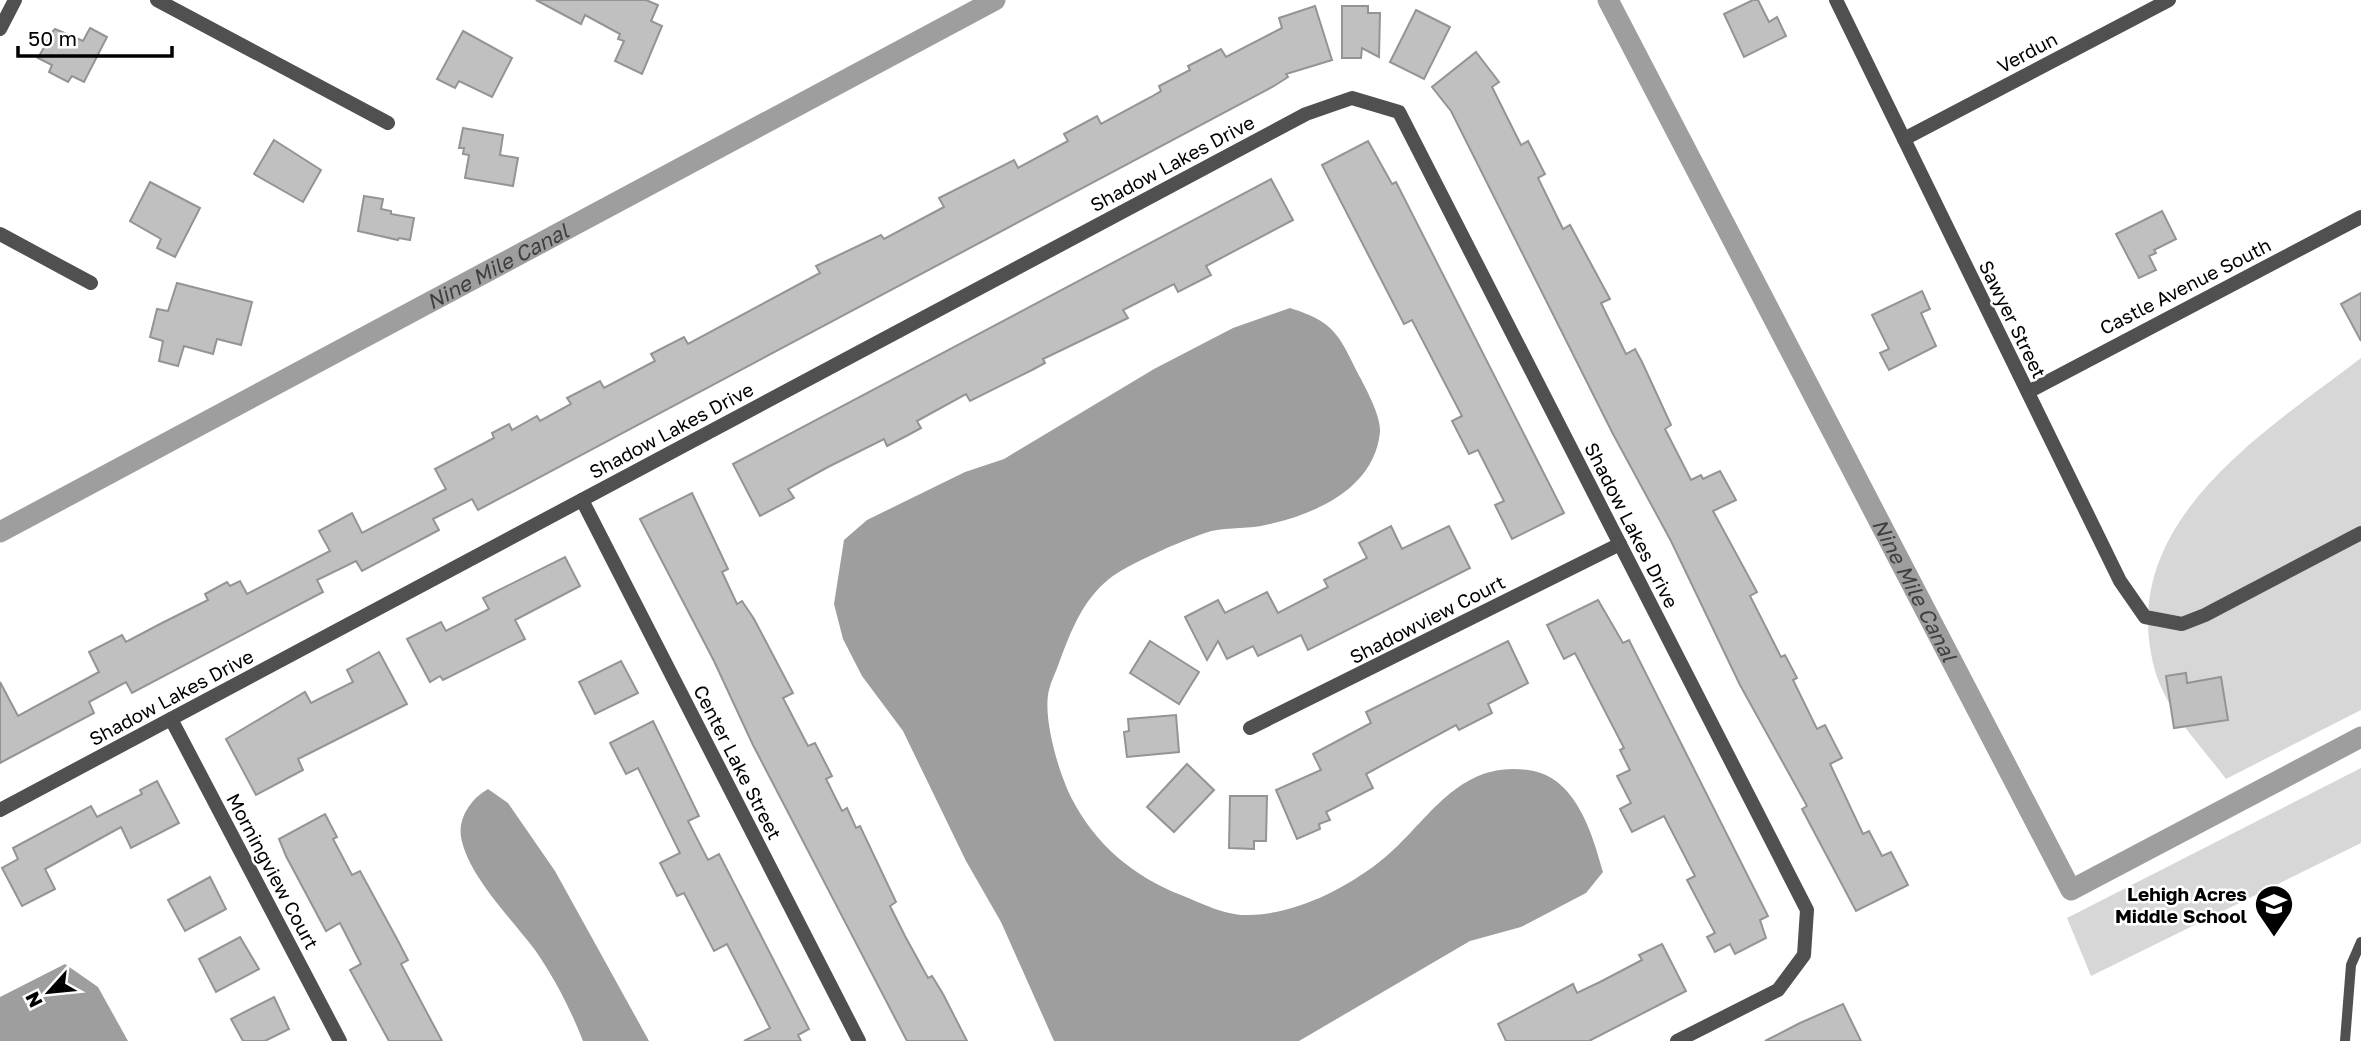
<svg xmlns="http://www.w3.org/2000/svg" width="2361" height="1041" viewBox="0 0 2361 1041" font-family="'Golos Text',sans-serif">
<rect width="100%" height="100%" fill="#fff"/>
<g fill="#d7d7d7">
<path d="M2361 358V710L2226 779C2199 743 2163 708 2153 663 2119 520 2265 432 2361 358Z"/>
<path d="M2361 768V843L2091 976 2067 918Z"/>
</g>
<g fill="#9e9e9e">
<path d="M1290 308C1338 323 1339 337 1361 379 1368 393 1381 417 1380 432 1374 491 1311 516 1261 526 1243 529 1222 527 1205 533 1181 541 1128 564 1109 579 1082 601 1071 631 1059 663 1056 672 1051 681 1049 690 1042 717 1059 774 1072 799 1095 844 1134 877 1181 895 1201 903 1226 916 1248 915 1295 914 1341 891 1378 863 1426 827 1454 760 1528 770 1576 776 1592 833 1603 872L1586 893 1521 927 1470 941 1299 1041H1054L1001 922 966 861 903 731 862 676 843 639 834 604 844 540 867 520 965 472 1004 459 1154 369 1233 328Z"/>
<path d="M488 789 508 803 555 871 649 1041H583C570 1008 555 979 535 950 512 919 468 876 461 837 458 817 472 798 488 789Z"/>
<path d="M65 964 98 987 128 1041H0V997Z"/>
</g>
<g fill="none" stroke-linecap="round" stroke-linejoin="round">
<g stroke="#9e9e9e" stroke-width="21">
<path id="s1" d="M1608 0 2071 890 2361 737"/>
<path id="s2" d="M0 532 995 0"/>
</g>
</g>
<g fill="#c0c0c0" stroke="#949494" stroke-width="2">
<path d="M536 0H646L658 5 651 21 662 26 642 74 615 61 624 41 618 39 620 34 585 15 581 24Z"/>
<path d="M1753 0H1758L1769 22 1777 17 1786 36 1744 57 1724 14Z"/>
<path d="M1315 6 1332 60 1286 74 1288 77 1274 86 478 510 472 499 433 519 439 530 362 571 356 561 317 580 323 592 132 693 126 682 89 702 94 713 0 763V682L18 716 99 672 89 652 122 635 126 642 162 623 208 600 205 594 227 582 230 586 240 581 247 594 330 551 319 531 352 513 362 533 446 489 435 469 494 438 492 433 509 424 512 430 537 416 540 421 571 404 567 398 600 381 604 388 655 361 651 354 684 337 688 344 820 273 816 266 881 235 884 239 944 207 939 198 1014 160 1018 168 1068 141 1064 134 1097 116 1101 124 1151 97 1161 91 1159 86 1190 70 1188 66 1221 49 1226 57 1282 28 1279 18Z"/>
<path d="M1342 6H1368V13H1380L1379 57 1362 48 1361 58H1342Z"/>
<path d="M1416 10 1450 27 1424 79 1390 62Z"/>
<path d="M90 28 107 37 84 82 72 76 68 82 49 72 52 65 38 58 53 31 55 29 83 41Z"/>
<path d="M463 31 512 58 492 97 459 81 455 88 437 79Z"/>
<path d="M1476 52 1499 82 1492 87 1521 145 1528 141 1545 174 1538 178 1563 229 1570 225 1610 299 1601 303 1626 354 1635 349 1642 362 1671 425 1665 429 1691 480 1701 475 1703 479 1720 471 1736 500 1713 511 1757 592 1750 596 1781 657 1785 655 1797 678 1793 680 1817 729 1825 725 1842 758 1830 764 1863 834 1869 831 1882 856 1891 852 1908 885 1856 911 1802 809 1807 806 1740 685 1671 541 1613 434 1451 111 1432 87Z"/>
<path d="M463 128 503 135 500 155 518 158 513 186 465 178 469 155 463 154 464 148H459Z"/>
<path d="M274 140 321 170 303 202 254 174Z"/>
<path d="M1368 141 1392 184 1396 182 1564 513 1512 539 1495 505 1504 501 1478 450 1469 454 1452 421 1462 416 1412 320 1404 324 1322 165Z"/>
<path d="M1271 179 1293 220 1206 266 1211 275 1178 292 1174 284 1123 310 1128 318 1043 359 1045 363 1032 370 970 401 966 394 917 421 921 428 910 434 887 446 884 439 828 467 788 489 794 498 760 516 733 464Z"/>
<path d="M150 182 200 208 175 257 157 248 161 239 130 221Z"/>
<path d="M364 196 383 199 381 209 391 211V214L414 218 410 240 399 238 398 240 358 231Z"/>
<path d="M2162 211 2176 239 2154 250 2156 253 2149 256 2156 270 2139 278 2116 234Z"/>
<path d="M177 283 252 302 241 345 217 339 213 354 184 346 178 366 159 361 163 341 150 337 157 309 168 311Z"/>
<path d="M1922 291 1930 309 1921 313 1936 346 1889 370 1880 353 1889 349 1872 315Z"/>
<path d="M2361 293V341L2341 304Z"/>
<path d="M692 493 728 569 722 572 737 604 742 601 754 619 793 693 783 698 808 746 815 743 832 776 826 779 842 811 847 808 856 828 860 826 896 902 890 906 905 936 928 978 932 976 943 994 967 1041H907L753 745 714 661 640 519Z"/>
<path d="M1391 526 1402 549 1449 526 1470 568 1308 650 1301 635 1258 656 1253 646 1227 659 1218 641 1207 660 1185 617 1218 600 1225 613 1267 592 1278 613 1328 587 1324 580 1367 558 1359 543Z"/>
<path d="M565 557 580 586 515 620 525 639 443 680 440 676 430 682 407 639 441 622 446 631 489 609 483 598Z"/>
<path d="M1598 600 1623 643 1629 640 1768 916 1760 920 1766 938 1735 954 1730 944 1715 952 1707 937 1715 933 1687 880 1695 876 1664 816 1632 832 1620 809 1631 803 1617 776 1630 770 1620 750 1624 748 1575 653 1564 659 1547 625Z"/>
<path d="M1150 641 1199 672 1179 704 1130 673Z"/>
<path d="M1508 641 1528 683 1488 704 1492 713 1459 730 1456 725 1366 774 1373 788 1326 812 1330 820 1319 824 1320 829 1297 839 1276 790 1321 770 1313 754 1371 723 1366 712Z"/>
<path d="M379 652 407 704 298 759 303 770 256 795 226 739 305 692 311 703 353 682 347 670Z"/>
<path d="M621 661 638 693 595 714 579 682Z"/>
<path d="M2186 673 2187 683 2221 677 2228 720 2174 728 2166 676Z"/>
<path d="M1176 715 1179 752 1127 757 1124 732 1129 731 1128 719Z"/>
<path d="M653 721 699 816 688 821 708 860 719 854 809 1029 798 1035 801 1041H744L770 1028 727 944 714 951 684 893 677 896 660 863 680 853 638 768 626 774 610 743Z"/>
<path d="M1187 764 1214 790 1174 832 1147 807Z"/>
<path d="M157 781 179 823 131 848 121 827 45 869 55 889 22 906 2 868 18 859 13 848 91 806 97 817 142 794 140 790Z"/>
<path d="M1230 796H1267L1266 841H1254V849L1229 848Z"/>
<path d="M325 814 337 837 333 839 352 875 360 871 397 939 408 960 401 964 442 1041H389L350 970 361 964 340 923 326 931 286 856 279 839Z"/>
<path d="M210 877 226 909 185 931 168 900Z"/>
<path d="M240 937 259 969 216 992 199 959Z"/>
<path d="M1662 944 1686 991 1589 1041H1506L1498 1024 1573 984 1577 993 1600 982 1642 960 1639 955Z"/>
<path d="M274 997 289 1029 265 1041H243L231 1019Z"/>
<path d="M1843 1004 1861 1041H1765L1800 1023Z"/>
</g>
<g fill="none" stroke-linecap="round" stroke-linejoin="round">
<path stroke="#505050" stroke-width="10" d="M2345 1041 2351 965 2361 942"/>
<g stroke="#505050" stroke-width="14">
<path d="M157 0 388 123"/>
<path d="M1836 0 2120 581 2145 617 2182 624 2205 615 2361 533"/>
<path d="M0 29 15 0"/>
<path d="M1904 139 2169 0"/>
<path d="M0 234 91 283"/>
<path d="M2028 392 2361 217"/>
<path d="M582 500 859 1041"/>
<path d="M171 719 340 1041"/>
<path d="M1250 728 1620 544"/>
<path d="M0 810 1306 114 1352 98 1399 112 1807 910 1804 955 1778 990 1677 1041"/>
</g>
</g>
<defs>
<g id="school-pin" transform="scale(2.0125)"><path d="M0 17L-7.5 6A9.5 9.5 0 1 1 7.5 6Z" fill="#000" stroke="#fff"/><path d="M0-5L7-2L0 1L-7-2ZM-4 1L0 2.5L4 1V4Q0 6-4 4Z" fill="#fff"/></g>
</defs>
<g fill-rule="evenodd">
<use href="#school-pin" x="2274" y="904"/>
</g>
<g text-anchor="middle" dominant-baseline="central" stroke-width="5" stroke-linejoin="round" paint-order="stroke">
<g font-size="19" fill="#000" stroke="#fff">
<text transform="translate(2027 52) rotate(-28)">Verdun</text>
<text transform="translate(1172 163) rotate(-28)">Shadow Lakes Drive</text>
<text transform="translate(2185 286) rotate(-27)">Castle Avenue South</text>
<text transform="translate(2013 319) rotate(64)">Sawyer Street</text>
<text transform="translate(671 430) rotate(-28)">Shadow Lakes Drive</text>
<text transform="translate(1632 525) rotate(63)">Shadow Lakes Drive</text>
<text transform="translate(1427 619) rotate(-27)">Shadowview Court</text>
<text transform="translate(171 697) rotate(-28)">Shadow Lakes Drive</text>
<text transform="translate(738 762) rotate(63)">Center Lake Street</text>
<text transform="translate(273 871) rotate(62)">Morningview Court</text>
</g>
<g font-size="19" font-weight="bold" fill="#000" stroke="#fff" text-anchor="end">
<text x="2247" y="893">Lehigh Acres<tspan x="2247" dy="22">Middle School</tspan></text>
</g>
<g font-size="21" font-style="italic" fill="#3f3f3f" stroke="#fff">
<text stroke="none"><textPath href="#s2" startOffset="564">Nine Mile Canal</textPath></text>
<text stroke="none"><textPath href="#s1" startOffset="665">Nine Mile Canal</textPath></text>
</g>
</g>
<g transform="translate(49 992) rotate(243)" stroke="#ffffff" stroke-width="5" paint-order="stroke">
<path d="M0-5L12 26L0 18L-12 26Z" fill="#000000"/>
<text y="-10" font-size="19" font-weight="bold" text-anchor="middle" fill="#000000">N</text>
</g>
<path d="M18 46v10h154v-10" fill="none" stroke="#000000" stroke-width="3.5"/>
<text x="28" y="46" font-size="21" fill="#000000" stroke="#ffffff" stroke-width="5" paint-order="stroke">50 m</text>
</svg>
